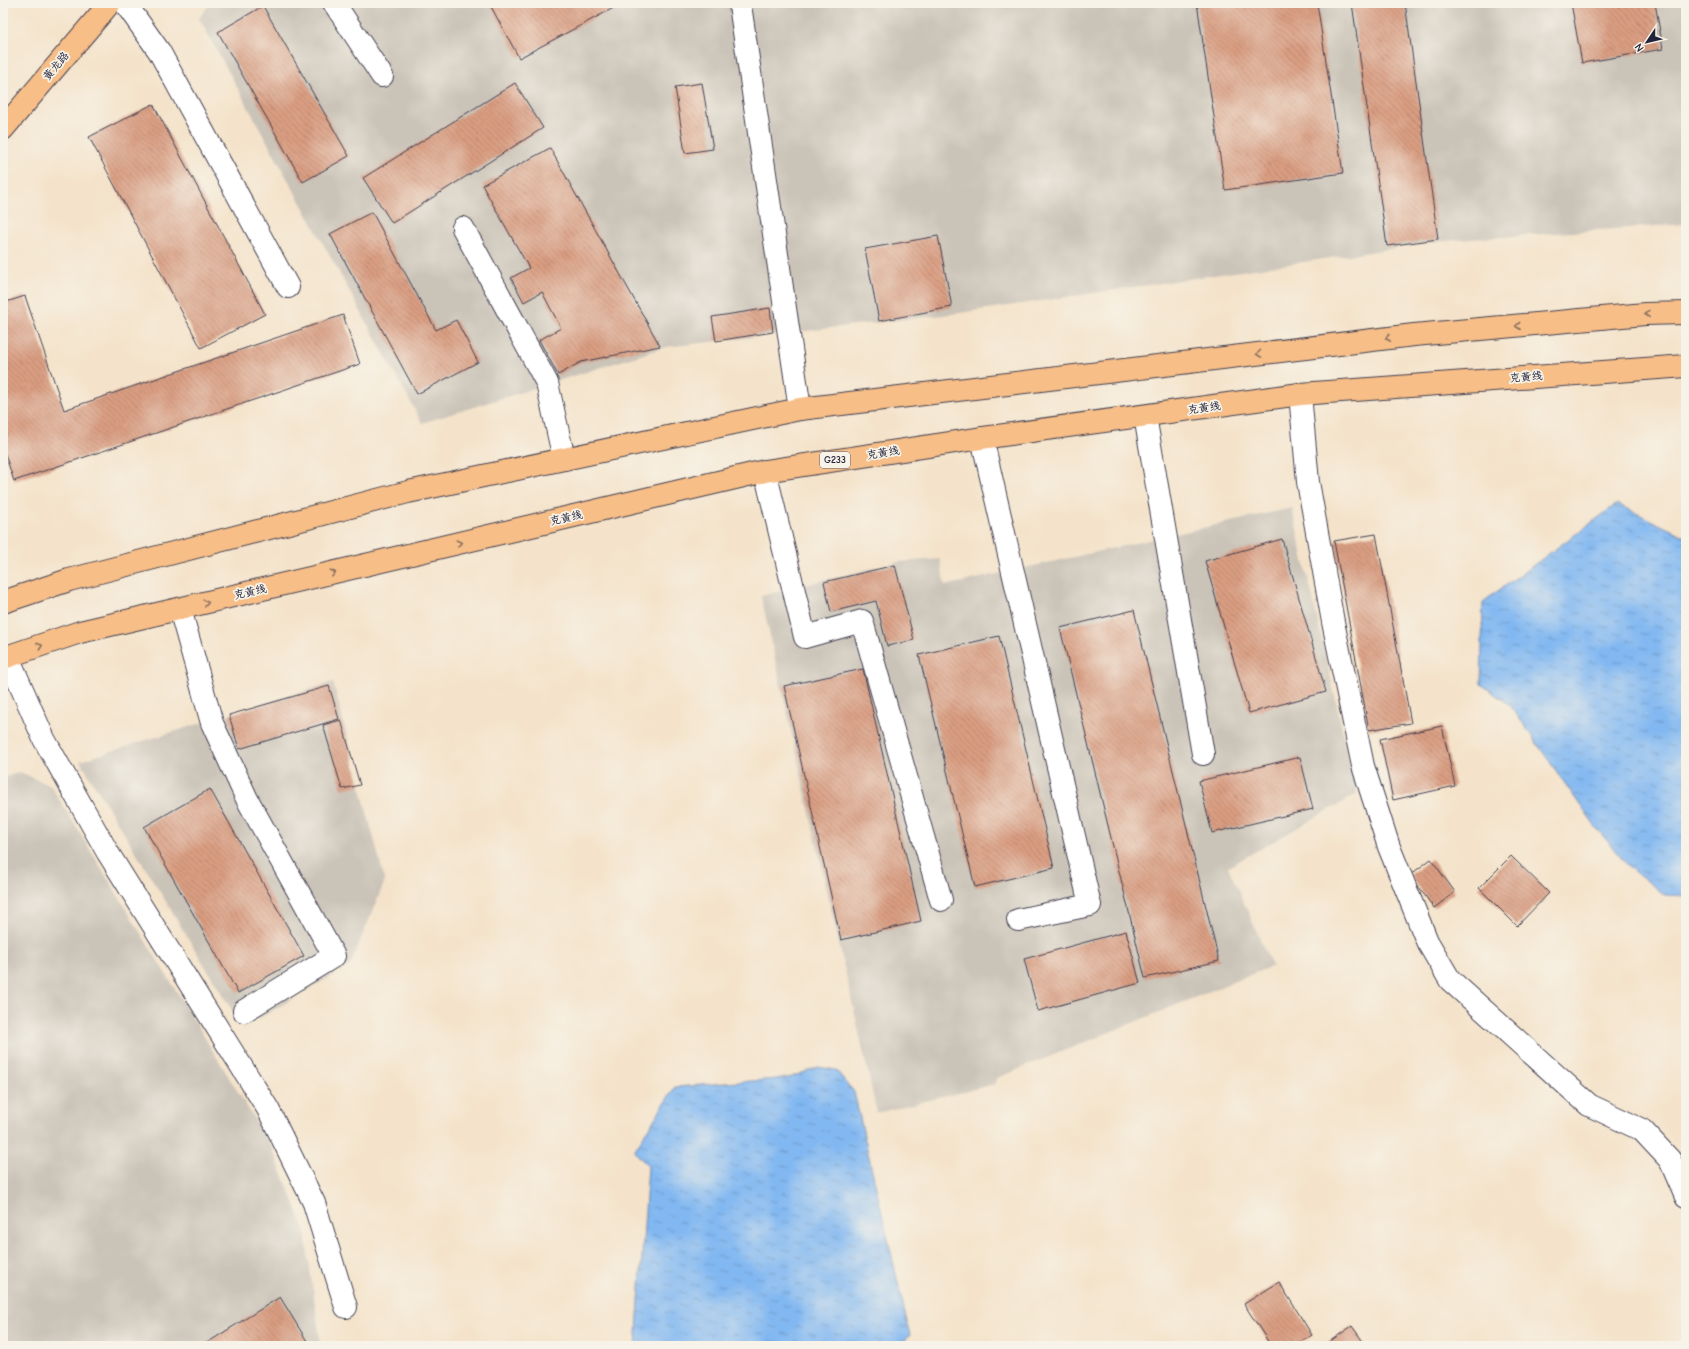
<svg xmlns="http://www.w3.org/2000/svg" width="1689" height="1349" viewBox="0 0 1689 1349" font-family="'Comic Neue','LXGW WenKai TC',sans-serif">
<defs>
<pattern id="water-ripples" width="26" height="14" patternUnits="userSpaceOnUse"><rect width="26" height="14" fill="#82b8f1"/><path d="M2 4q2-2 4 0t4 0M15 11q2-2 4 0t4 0" fill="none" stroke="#6a95c4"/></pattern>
<pattern id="building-back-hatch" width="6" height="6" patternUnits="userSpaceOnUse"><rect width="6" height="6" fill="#da9e82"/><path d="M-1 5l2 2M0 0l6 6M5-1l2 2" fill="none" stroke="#b0806c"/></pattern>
</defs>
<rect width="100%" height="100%" fill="#f7f3e8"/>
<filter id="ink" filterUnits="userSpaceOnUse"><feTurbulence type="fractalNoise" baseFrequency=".025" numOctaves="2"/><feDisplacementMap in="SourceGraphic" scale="8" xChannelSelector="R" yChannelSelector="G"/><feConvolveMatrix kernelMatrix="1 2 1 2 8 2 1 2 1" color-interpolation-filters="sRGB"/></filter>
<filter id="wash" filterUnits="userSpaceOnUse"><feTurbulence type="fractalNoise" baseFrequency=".012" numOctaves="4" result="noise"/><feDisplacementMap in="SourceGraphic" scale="16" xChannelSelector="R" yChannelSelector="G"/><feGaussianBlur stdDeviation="0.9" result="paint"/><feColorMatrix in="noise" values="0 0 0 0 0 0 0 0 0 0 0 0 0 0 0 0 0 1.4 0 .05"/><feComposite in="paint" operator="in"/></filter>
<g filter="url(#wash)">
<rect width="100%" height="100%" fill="#f4e3ca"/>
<g fill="#cac3b8">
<path d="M211 3H1686V224L1443 241 960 313 666 347 422 423 199 18Z"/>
<path d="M1292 508 1357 794 1228 867 1272 966 997 1078 995 1084 877 1113 761 596 897 562 940 559 945 586Z"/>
<path d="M333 682 385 881 350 965 243 1028 80 761Z"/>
<path d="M20 772 51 786 271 1146 304 1227 321 1346H3V778Z"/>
</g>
<g fill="url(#water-ripples)" stroke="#526d96">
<path d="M1617 504 1686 537V896L1665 895 1628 866 1594 825 1510 705 1481 684 1483 602Z"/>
<path d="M818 1067 836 1070 854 1092 910 1335 900 1346H636L648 1166 634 1151 675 1087 789 1078Z"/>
</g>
<g id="blocks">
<g fill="url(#building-back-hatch)">
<path d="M489 3H623L519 58Z"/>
<path d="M1197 3H1317L1343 173 1225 190Z"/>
<path d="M1352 3H1405L1438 239 1387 246Z"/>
<path d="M1571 3H1655L1663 49 1582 63Z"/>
<path d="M263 6 349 156 303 182 218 32Z"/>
<path d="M515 83 543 128 392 223 363 178Z"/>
<path d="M702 83 713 149 685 153 675 87Z"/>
<path d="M153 104 265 314 201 348 89 137Z"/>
<path d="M550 148 660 346 581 362 558 375 539 340 561 328 542 292 524 302 511 278 529 268 482 185Z"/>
<path d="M372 212 436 330 456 320 478 362 417 394 330 234Z"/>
<path d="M938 236 952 307 879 321 865 249Z"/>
<path d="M25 296 64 410 343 315 360 364 14 481 3 448V303Z"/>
<path d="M770 308 773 332 716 341 712 317Z"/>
<path d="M1376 534 1411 723 1369 730 1334 541Z"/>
<path d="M1282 539 1326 692 1249 713 1205 561Z"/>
<path d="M895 565 914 640 887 646 876 601 831 612 824 582Z"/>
<path d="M1134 610 1219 961 1145 978 1060 628Z"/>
<path d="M999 636 1054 868 975 887 919 655Z"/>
<path d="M863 669 921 921 841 940 784 686Z"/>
<path d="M329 686 339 719 239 749 229 715Z"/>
<path d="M341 720 360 785 342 789 323 725Z"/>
<path d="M1442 726 1455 786 1393 800 1380 739Z"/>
<path d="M1300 757 1313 809 1212 833 1199 781Z"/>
<path d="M210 789 304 956 238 993 144 827Z"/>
<path d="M1511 856 1549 893 1517 926 1479 888Z"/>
<path d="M1431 859 1455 892 1434 908 1410 875Z"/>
<path d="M1126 931 1140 983 1038 1011 1024 959Z"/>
<path d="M1279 1282 1312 1335 1295 1346H1271L1244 1304Z"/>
<path d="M280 1297 310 1346H202Z"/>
<path d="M1352 1326 1366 1346H1323Z"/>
</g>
</g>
</g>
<g filter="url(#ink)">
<use href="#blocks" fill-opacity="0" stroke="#423f50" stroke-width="1"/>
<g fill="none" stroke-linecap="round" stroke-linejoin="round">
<g stroke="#423f50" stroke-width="24">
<g id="minor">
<path d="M125 3 159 51 288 287"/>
<path d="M334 3 382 76"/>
<path d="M740 5 800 409"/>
<path d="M463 228 547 383 564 459"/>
<path d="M1300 394 1308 482 1333 622 1363 766 1389 847 1427 941 1450 980 1589 1105 1642 1130 1670 1160 1686 1197"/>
<path d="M1145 416 1203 754"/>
<path d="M982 438 1090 905 1018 920"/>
<path d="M765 471 805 637 862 621 941 900"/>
<path d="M180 609 212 723 247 799 334 956 244 1011"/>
<path d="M8 657 44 739 108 853 268 1109 314 1203 346 1307"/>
</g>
</g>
<g stroke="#423f50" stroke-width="24">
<path id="major" d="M3 129 110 3"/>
</g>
<g stroke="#423f50" stroke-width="24">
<g id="highway">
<path d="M3 602 69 580 408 492 800 409 1414 335 1645 314 1686 313"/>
<path d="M3 658 80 632 765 471 982 438 1300 394 1686 366"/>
</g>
</g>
<use href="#minor" stroke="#fff" stroke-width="22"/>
<use href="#major" stroke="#f7be87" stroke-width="22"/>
<use href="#highway" stroke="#f7be87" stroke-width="22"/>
</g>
<defs><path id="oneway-chevron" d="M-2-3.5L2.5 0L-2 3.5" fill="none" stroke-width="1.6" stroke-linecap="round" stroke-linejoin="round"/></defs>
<g stroke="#8c7061">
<use href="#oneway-chevron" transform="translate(1647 314) rotate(177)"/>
<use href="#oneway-chevron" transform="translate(1518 326) rotate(175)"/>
<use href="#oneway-chevron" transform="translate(1388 338) rotate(173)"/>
<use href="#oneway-chevron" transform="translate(1259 354) rotate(173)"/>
<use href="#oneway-chevron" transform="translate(459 543) rotate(-13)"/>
<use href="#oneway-chevron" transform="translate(333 573) rotate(-13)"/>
<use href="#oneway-chevron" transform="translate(206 603) rotate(-13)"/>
<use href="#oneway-chevron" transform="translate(40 646) rotate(-19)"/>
</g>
</g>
<g text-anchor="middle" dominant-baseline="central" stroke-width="3.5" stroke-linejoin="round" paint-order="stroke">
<rect fill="#f7f3e8" stroke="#62616f" stroke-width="1" x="820" y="452" width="30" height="16" rx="3"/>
<g font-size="10" font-weight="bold" fill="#22223b">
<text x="835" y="460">G233</text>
</g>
<g font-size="11" fill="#22223b" stroke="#f7f3e8">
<text transform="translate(56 66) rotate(-50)">黄龙路</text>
<text transform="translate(1526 377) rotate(-4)">克黄线</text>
<text transform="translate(1204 408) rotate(-8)">克黄线</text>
<text transform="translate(883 453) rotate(-9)">克黄线</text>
<text transform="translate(566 518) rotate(-13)">克黄线</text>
<text transform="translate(250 592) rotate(-13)">克黄线</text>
</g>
</g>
<rect width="1689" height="1349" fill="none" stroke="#f7f3e8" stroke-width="16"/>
<g transform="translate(1647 42) rotate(235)" stroke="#f7f3e8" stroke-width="3" paint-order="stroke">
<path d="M0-3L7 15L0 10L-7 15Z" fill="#22223b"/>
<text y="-6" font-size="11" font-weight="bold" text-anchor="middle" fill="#22223b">N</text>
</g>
</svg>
